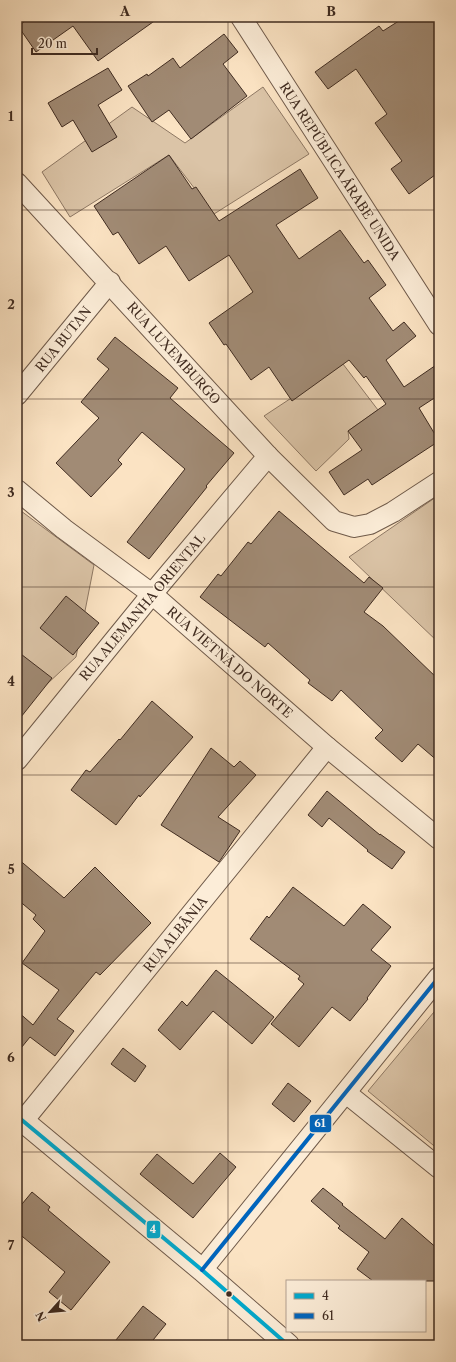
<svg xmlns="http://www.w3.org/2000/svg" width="456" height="1362" viewBox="0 0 456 1362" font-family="'Libre Caslon Text',serif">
<rect width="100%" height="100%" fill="#fbe3c3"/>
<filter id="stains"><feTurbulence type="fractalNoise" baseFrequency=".005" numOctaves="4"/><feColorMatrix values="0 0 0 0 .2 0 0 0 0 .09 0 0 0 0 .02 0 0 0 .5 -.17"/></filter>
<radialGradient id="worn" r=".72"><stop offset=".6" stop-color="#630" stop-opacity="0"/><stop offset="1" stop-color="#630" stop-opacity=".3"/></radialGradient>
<g fill="#dbc4a7" stroke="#8e7864">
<path d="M263 87 309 154 214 214 169 155 70 217 42 172 132 107 185 143Z"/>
<path d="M343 364 378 410 348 431 349 439 316 471 264 416Z"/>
<path d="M439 495V643L349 557Z"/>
<path d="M17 508 94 565 76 657 17 712Z"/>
<path d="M439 1006V1150L368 1091Z"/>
</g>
<g fill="#a18b75" stroke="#402c21">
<path d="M31 17H160L98 61 73 26 36 52 18 26Z"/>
<path d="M405 17H439V172L409 194 391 169 402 161 375 123 387 114 356 69 328 89 315 72 379 26 383 31Z"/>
<path d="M224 34 238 52 223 64 247 96 191 139 169 110 152 122 128 86 147 74 148 76 173 58 180 68Z"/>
<path d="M108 68 122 90 98 105 117 137 92 152 73 120 62 127 48 103Z"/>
<path d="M169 155 192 189 196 187 219 221 300 169 318 198 276 225 299 259 340 230 364 263 368 260 386 285 369 298 393 331 404 322 416 336 386 360 404 387 439 363V395L419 408 439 441 372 485 368 479 344 495 329 472 362 450 348 431 386 404 366 376 364 378 349 360 292 401 269 367 251 380 226 344 224 345 209 323 253 292 229 255 189 281 166 246 139 264 118 232 113 235 94 206Z"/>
<path d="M115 337 178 388 170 398 234 453 206 486 207 487 149 559 127 542 185 469 142 432 118 460 122 464 91 497 56 463 99 418 81 402 109 369 97 359Z"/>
<path d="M279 511 364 583 369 577 383 588 364 612 383 626 439 680V762L418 744 402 762 375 738 383 730 341 690 332 701 308 683 310 680 268 643 265 647 200 597 218 574 221 576 248 542 251 544Z"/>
<path d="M66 596 99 623 73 655 40 628Z"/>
<path d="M17 651 52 678 17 722Z"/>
<path d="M152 701 193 737 140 797 139 795 116 825 71 790 86 770 90 772 119 739 120 740Z"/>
<path d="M211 748 234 767 240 761 256 775 218 817 240 831 219 862 161 825Z"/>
<path d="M327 791 380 835V834L405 852 392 869 367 851 368 850 329 818 322 827 308 815Z"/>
<path d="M17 858 64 898 95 867 151 923 100 975 96 972 57 1019 74 1031 55 1056 30 1037 17 1053V1011L33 1025 59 990 22 963 45 931 33 919 36 915 17 899Z"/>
<path d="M293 887 344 926 363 904 391 927 371 950 391 966 367 998 368 999 350 1021 332 1007 299 1047 271 1024 304 984 298 979 300 976 250 939 267 916 269 918Z"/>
<path d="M216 970 274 1017 252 1044 213 1011 180 1050 158 1030 182 1001 187 1006Z"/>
<path d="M123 1048 146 1066 135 1082 111 1064Z"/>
<path d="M288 1083 311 1101 294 1122 272 1104Z"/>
<path d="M220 1153 236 1167 193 1218 140 1174 157 1154 193 1184Z"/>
<path d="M323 1188 343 1204 342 1205 385 1239 402 1218 439 1250V1281H373L357 1269 369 1252 338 1228 340 1226 311 1201Z"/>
<path d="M32 1192 50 1207 48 1210 110 1262 71 1310 49 1292 65 1272 17 1232V1210Z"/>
<path d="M143 1306 166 1324 149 1345H112Z"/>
</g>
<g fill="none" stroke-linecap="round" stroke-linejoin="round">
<g stroke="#6f5a4a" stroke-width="22">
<g id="minor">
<path d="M241 17 439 325"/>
<path d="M17 183 268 456 334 521 354 527 370 524 393 512 439 482"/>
<path d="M17 395 110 282"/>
<path d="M17 490 64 529 152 594 327 747 439 839"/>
<path d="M17 760 152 594 268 456"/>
<path d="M346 1093 439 1168"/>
<path d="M23 1121 327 747"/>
<path d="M202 1270 439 977"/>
</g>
</g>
<g stroke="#6f5a4a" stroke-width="24">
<path id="tertiary" d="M17 1116 202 1270 288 1345"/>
</g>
<use href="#minor" stroke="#fcedd8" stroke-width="20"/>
<use href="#tertiary" stroke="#fcedd8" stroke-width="22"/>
<g stroke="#fcedd8" stroke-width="7">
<path id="bus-1" d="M17 1116 202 1270 288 1345"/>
</g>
<g stroke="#fcedd8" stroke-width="7">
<path id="bus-2" d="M202 1270 439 977"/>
</g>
<use href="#bus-1" stroke="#00a9ce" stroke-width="4"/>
<use href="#bus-2" stroke="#0065bd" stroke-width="4"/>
</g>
<path fill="none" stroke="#402c21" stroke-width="1" stroke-opacity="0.55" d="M228 17V1345M17 210H439M17 399H439M17 587H439M17 775H439M17 963H439M17 1152H439"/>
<circle fill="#402c21" stroke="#fcedd8" stroke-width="1.5" cx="229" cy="1294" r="3.5"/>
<g text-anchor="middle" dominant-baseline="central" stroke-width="3" stroke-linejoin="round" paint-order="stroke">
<g font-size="13" fill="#402c21" stroke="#fcedd8">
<text transform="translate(340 171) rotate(57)">RUA REPÚBLICA ÁRABE UNIDA</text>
<text transform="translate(63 339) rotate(-51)">RUA BUTAN</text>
<text transform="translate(174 353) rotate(48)">RUA LUXEMBURGO</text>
<text transform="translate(142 607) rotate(-50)">RUA ALEMANHA ORIENTAL</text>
<text transform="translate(230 662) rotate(41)">RUA VIETNÃ DO NORTE</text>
<text transform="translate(175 934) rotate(-51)">RUA ALBÂNIA</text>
</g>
</g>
<g stroke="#fcedd8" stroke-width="1.5">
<rect x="309" y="1114" width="23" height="19" rx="4" fill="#0065bd"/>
<rect x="146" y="1220" width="15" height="19" rx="4" fill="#00a9ce"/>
</g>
<g font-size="11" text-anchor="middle" font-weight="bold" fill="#fff">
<text x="320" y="1127">61</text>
<text x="153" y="1233">4</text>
</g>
<rect width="456" height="1362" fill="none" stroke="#fbe3c3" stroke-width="44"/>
<rect x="286" y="1280" width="140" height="52" fill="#fcedd8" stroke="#b1a08f"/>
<rect x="294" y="1293" width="20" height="6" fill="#00a9ce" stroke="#b1a08f"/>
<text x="322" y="1300" font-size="12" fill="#402c21">4</text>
<rect x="294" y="1313" width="20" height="6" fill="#0065bd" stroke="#b1a08f"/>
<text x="322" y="1320" font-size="12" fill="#402c21">61</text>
<g transform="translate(50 1312) rotate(243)" stroke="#fcedd8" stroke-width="3" paint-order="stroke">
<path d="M0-3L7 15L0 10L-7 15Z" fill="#402c21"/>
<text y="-6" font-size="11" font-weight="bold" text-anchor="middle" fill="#402c21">N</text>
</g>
<path d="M32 48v6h65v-6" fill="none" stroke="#402c21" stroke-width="2"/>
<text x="38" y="48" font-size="12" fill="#402c21" stroke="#fcedd8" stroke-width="3" paint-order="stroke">20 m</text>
<rect x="22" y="22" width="412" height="1318" fill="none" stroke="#402c21" stroke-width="1.5"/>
<g font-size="13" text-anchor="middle" font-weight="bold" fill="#402c21">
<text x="125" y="16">A</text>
<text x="331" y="16">B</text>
<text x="11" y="121">1</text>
<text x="11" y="309">2</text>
<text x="11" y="497">3</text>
<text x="11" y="686">4</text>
<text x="11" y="874">5</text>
<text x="11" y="1062">6</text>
<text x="11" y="1250">7</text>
</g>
<rect width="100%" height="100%" filter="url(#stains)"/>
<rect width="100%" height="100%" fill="url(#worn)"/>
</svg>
